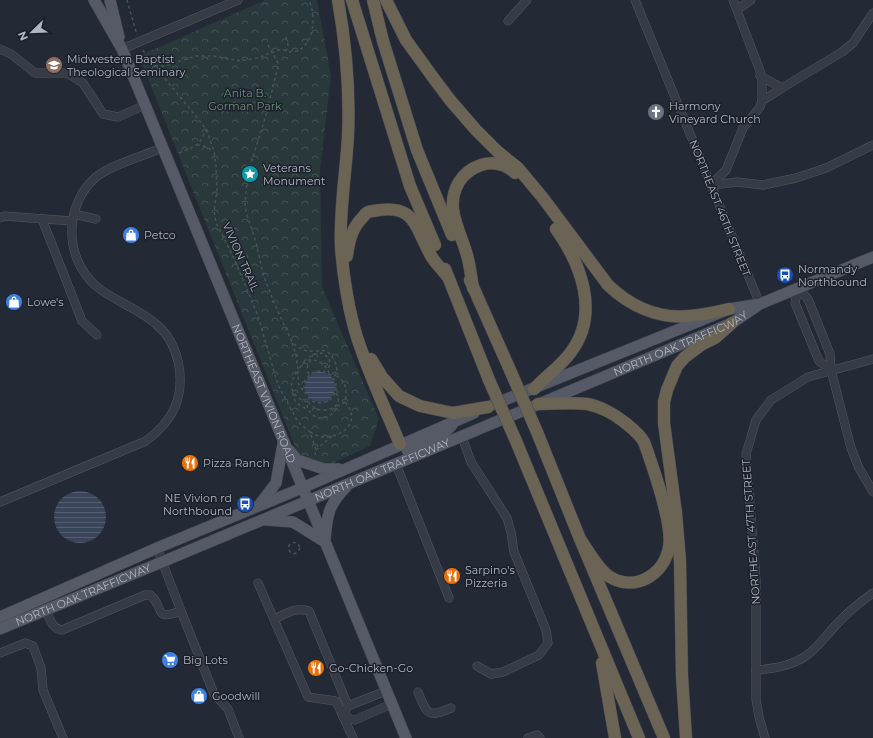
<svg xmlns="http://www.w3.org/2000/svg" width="873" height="738" viewBox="0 0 873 738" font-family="Montserrat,sans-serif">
<defs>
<pattern id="park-crowns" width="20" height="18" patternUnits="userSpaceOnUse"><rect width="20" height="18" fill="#29383a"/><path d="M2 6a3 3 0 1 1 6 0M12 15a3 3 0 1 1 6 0" fill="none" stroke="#465355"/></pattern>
<pattern id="water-rules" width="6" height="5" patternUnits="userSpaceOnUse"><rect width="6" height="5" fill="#3a455c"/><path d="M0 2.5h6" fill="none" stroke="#545e72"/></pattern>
</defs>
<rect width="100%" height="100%" fill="#232935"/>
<path fill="url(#park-crowns)" d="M265 0H317L331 76 320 170 322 287 379 419 370 446 327 466 300 459 139 56Z"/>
<g fill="url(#water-rules)">
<circle cx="320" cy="387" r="15"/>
<circle cx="80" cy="517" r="26"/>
</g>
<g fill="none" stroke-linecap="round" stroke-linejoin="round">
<g stroke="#545964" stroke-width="9">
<g id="minor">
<path d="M635 0 760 304"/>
<path d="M733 0 760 71 762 81V101"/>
<path d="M738 9 751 0"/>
<path d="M508 21 527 0"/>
<path d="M0 49 11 54 35 73H67L83 83 103 114 118 117 145 105"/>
<path d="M122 49 238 0"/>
<path d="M760 76 782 88"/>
<path d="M711 185 726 170 743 128 760 107 762 101 782 88 842 52 853 43 873 13"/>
<path d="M712 185 737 182 763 185 796 178 826 168 873 145"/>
<path d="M74 214 96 219"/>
<path d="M0 218 4 216 72 221"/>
<path d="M42 219 82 321 97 335"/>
<path d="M798 288 808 299 830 354 831 370 851 448 859 468 873 492"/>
<path d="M798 288 795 303 819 361 831 370"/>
<path d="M462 437 471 462 507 518 511 532 514 552 546 630 548 643 539 655 503 672 491 674 477 666"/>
<path d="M396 464 449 598"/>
<path d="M0 502 146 441C158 432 169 421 175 407 186 379 179 343 156 324 138 308 113 301 95 285 64 257 64 205 96 177 111 165 143 156 162 148"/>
<path d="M258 583 308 697 336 701 353 738"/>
<path d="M46 610C50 619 52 629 62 630L145 595H150C165 606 152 622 181 611L157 548"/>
<path d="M181 611 214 694 228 709 239 738"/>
<path d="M275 619C287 613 295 607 309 611L348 706"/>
<path d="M0 653 25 643 33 646 41 668 43 690 63 738"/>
<path d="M756 670C774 669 791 666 806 656 818 648 826 635 836 625 847 613 860 602 873 593"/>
<path d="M386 691 348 706 343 717 355 720 391 704"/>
<path d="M418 692C427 715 428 718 451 708"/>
<path d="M528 738 537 735 540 738"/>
<path d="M765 738 759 717 756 699V580L746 454 756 420 771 400 808 377 873 359"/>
</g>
</g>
<g stroke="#40444f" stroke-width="12">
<g id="major">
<path id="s1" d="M94 0 122 49 406 738"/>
<path d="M110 0 119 37"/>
<path d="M492 405 729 309 760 304 873 257"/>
<path d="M289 450 297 460 324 469H339"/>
<path d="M407 450 442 435 452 425"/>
<path d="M260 504 276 483 283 444"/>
<path d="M266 520 293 522 325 542"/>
<path d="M325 540C327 516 328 505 346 487"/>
<path d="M0 617 157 548 302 488 474 413"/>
<path id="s2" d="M0 629 162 562 732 323 757 306"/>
</g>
</g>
<g stroke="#414650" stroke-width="13">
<g id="highway">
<path d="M338 0C346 45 350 90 348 136 346 173 339 212 341 248 344 282 349 317 361 349 372 381 387 413 400 444"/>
<path d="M352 0 410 186 435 245"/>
<path d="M373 0 383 41 417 150 452 235"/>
<path d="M386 0 406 40 432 76 450 100 476 130 497 151 518 168 543 198 608 285C630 306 658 319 689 316 702 315 716 312 729 309"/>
<path d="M347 256C349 240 352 228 363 217 366 213 368 211 373 211 414 203 414 224 430 254 434 262 442 269 447 276"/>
<path d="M445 269 489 380"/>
<path d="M470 280 510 370"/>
<path d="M473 288C471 277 470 265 467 255 460 230 444 207 459 182 464 174 472 168 481 165 493 161 506 164 515 173"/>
<path d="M371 359 382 377 399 396 420 406 453 413 488 407"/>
<path d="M534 389C546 376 561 366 571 352 600 313 581 264 556 229"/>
<path d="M538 404C553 404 573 402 587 404 593 405 601 408 607 411 617 416 638 431 644 442 646 447 648 453 650 459 657 480 673 526 669 547 664 575 635 592 610 577 598 570 588 550 580 539"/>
<path d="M537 432 580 539 664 738"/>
<path d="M516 441 639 738"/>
<path d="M602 663 615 738"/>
<path d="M686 738 682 676 680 561 676 513 664 423V402L667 390 677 366 685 357 701 345 715 338 732 323"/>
</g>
</g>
<g stroke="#475458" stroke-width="1.5" stroke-dasharray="3 3" stroke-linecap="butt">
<path d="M127 0 137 35"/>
<path d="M286 37 288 45 286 51"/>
<path d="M268 45 278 63V67L264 122 250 166 244 172V176L247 180 245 205 246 212 256 242 263 274 275 305 292 342C299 349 306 352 315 351 319 351 322 350 325 351 333 353 342 372 333 377"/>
<path d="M143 50 147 57 195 115 206 129 214 151 216 166 217 190 214 211 216 223 233 256 258 316 278 385 298 422 310 432 316 450 315 456"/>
<path d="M155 66H164L196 56H213L241 61 257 58 279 50H284L288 52 298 51C315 41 316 16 309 0"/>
<path d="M197 145H202L212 150"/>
<path d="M179 153C197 145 198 148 206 129"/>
<path d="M292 343 296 355 298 370C287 385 290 396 307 402 306 412 316 421 326 417 330 416 333 413 336 409V407L345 402C347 391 347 381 335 375"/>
<path d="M304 361 312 355 322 353 329 358 330 365 328 368"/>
<circle cx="320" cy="387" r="16"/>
<path d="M309 374C306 369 307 365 311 360"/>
<path d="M303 390C296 385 299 377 298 370L305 361C315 357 327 364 329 374"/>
<path d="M293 393C293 401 300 407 308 409"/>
<path d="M308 402C312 406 317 410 322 410 333 411 343 403 336 393"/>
<path d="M310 432C314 434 318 436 322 437 343 438 362 421 345 402"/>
<path d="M316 450 333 435"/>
<circle cx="294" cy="548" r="5.5"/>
</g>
<use href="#minor" stroke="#363b46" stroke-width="8"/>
<use href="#major" stroke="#555a66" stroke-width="11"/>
<use href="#highway" stroke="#6b6455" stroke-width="12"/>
<g stroke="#414650" stroke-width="13" stroke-linecap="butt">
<g id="highway-bridge">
<path d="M510 370 537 432"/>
<path d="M489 380 516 441"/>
</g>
</g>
<use href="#highway-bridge" stroke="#6b6455" stroke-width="12"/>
</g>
<defs>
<g id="university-disc" transform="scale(0.9)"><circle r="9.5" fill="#8d6e63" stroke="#1c202a"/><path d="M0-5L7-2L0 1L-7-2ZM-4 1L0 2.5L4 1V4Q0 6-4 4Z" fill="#fff"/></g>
<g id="church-disc" transform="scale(0.9)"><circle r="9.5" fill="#6b7280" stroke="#1c202a"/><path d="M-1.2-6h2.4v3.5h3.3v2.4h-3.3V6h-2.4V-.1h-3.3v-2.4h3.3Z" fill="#fff"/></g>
<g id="sight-disc" transform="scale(0.9)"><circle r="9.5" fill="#0f9aa8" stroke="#1c202a"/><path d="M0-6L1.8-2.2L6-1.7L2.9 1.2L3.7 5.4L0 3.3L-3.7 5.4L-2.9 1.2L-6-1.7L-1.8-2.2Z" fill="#fff"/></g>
<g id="shop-disc" transform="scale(0.9)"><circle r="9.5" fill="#3f7fe0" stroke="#1c202a"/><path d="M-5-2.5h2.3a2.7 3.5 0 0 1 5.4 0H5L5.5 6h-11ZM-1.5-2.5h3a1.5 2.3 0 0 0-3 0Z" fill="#fff"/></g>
<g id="bus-disc" transform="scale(0.9)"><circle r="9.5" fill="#1a4fb4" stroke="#1c202a"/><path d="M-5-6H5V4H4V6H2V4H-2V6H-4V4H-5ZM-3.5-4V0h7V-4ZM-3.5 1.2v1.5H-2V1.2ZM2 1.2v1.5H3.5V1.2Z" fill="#fff"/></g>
<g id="restaurant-disc" transform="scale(0.9)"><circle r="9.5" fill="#e8710a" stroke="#1c202a"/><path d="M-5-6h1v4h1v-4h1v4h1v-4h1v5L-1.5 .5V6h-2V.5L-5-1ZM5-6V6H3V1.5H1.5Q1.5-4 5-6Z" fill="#fff"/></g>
<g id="supermarket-disc" transform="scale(0.9)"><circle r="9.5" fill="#3f7fe0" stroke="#1c202a"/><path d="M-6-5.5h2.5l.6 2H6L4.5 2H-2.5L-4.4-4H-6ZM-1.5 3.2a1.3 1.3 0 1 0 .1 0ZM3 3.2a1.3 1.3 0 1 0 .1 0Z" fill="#fff"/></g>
</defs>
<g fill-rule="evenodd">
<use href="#university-disc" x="54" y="65"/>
<use href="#church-disc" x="656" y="112"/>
<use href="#sight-disc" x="250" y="174"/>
<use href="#shop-disc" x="131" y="235"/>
<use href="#bus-disc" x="785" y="275"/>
<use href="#shop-disc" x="14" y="302"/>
<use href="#restaurant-disc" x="190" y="463"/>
<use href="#bus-disc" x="245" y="504"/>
<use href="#restaurant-disc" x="452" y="576"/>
<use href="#supermarket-disc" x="170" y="660"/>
<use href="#restaurant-disc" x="316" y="668"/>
<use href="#shop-disc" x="199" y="696"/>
</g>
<g text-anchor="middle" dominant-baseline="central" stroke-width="3" stroke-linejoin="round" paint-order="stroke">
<g font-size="11" fill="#b1b6c2" stroke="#1c202a" text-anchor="start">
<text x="67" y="59">Midwestern Baptist<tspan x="67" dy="13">Theological Seminary</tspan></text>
<text x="669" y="106">Harmony<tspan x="669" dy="13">Vineyard Church</tspan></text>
<text x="263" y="168">Veterans<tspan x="263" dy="13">Monument</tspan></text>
<text x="144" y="235">Petco</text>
<text x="798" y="269">Normandy<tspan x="798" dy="13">Northbound</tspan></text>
<text x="27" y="302">Lowe's</text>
<text x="203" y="463">Pizza Ranch</text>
<text x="232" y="498" text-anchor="end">NE Vivion rd<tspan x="232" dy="13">Northbound</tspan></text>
<text x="465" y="570">Sarpino's<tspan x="465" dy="13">Pizzeria</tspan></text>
<text x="183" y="660">Big Lots</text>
<text x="329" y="668">Go-Chicken-Go</text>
<text x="212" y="696">Goodwill</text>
</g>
<g font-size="11" fill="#6c9078" stroke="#1c202a">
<text x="245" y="93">Anita B.<tspan x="245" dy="13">Gorman Park</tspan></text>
</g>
<g font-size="11" fill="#b1b6c2" stroke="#1c202a">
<text transform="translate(720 208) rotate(68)">NORTHEAST 46TH STREET</text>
<text transform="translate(241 257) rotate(66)">VIVION TRAIL</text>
<text stroke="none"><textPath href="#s2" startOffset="738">NORTH OAK TRAFFICWAY</textPath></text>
<text stroke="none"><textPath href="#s1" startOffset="429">NORTHEAST VIVION ROAD</textPath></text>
<text stroke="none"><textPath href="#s2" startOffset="414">NORTH OAK TRAFFICWAY</textPath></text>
<text transform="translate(751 532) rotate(-94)">NORTHEAST 47TH STREET</text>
<text stroke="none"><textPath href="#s2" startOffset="90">NORTH OAK TRAFFICWAY</textPath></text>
</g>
</g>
<g transform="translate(32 32) rotate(247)" stroke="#1c202a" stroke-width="3" paint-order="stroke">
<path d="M0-3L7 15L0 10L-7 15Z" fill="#b1b6c2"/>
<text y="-6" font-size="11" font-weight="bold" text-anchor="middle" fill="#b1b6c2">N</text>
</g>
</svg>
